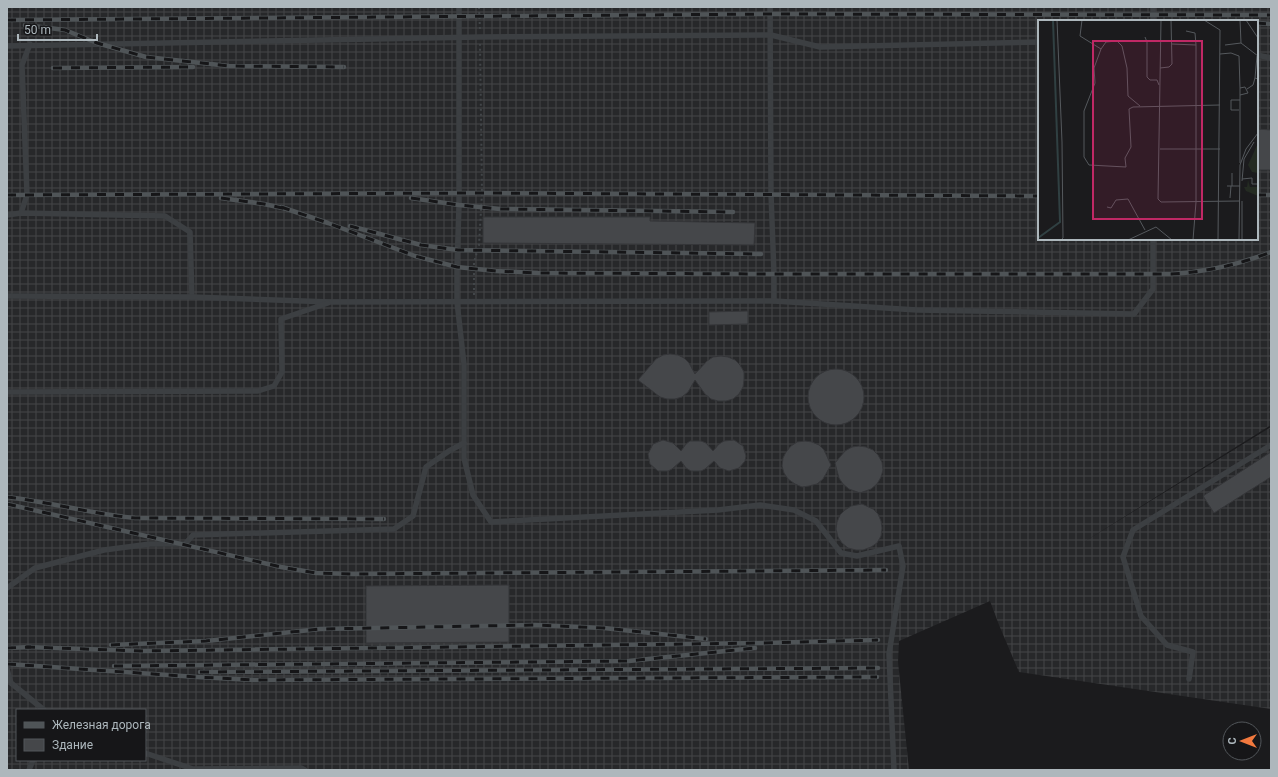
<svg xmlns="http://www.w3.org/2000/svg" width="1278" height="777" viewBox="0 0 1278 777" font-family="Roboto,sans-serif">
<defs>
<pattern id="industrial-grid" width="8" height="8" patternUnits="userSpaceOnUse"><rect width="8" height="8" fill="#27282a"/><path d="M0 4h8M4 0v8" fill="none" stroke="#444547"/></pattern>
</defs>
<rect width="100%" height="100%" fill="#1b1b1d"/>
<path fill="url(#industrial-grid)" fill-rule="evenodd" d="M7 7H1271V425L1079 545 1271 427V709L1019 672 999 625 990 601 899 641 898 662 909 770H7ZM1039 21H1257V239H1039ZM17 710H145V760H17Z"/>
<g fill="#45474a" stroke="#353639">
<path d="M1257 129 1271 130V170H1257Z"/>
<path d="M483 217H650V221L755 223 754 245 483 243Z"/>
<path d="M748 311V324L709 325V312Z"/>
<path d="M670 354 678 355 684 358 689 363 695 374 707 361 713 357 721 356 728 357 735 360 740 365 744 372V380L743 387 739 394 733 399 726 401H718L711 399 705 394 695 380 688 392 682 397 675 399H667L660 397 638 380 656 359 663 355Z"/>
<circle cx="836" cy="397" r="28"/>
<path d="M663 440 673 443 681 451 686 444 690 441H701L706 443 713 451 719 444 724 441 734 440 743 446 746 456 745 461 739 468 729 471 720 468 714 461 705 469 701 471H691L686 468 681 461 672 469 668 471H658L650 464 648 454 653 444Z"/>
<path d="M805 441 812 442 819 445 824 450 831 465 823 479 817 484 809 486 802 487 795 484 788 479 784 473 782 466 783 458 786 452 791 446 797 442Z"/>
<path d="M859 446 866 447 873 450 878 455 882 462 883 470 881 477 877 484 871 489 860 493 849 489 843 484 839 478 835 463 845 451 852 447Z"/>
<path d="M1271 452V477L1214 513 1203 496Z"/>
<path d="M862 504 873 509 878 514 881 521 882 528 881 536 877 543 871 547 863 550H856L848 548 842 543 838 537 836 529 837 522 840 515 845 510 851 506Z"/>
<path d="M509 585V642L366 643V586Z"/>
</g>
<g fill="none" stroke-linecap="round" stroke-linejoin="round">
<g stroke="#424649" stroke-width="2" stroke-dasharray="2 3" stroke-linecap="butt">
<path d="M479 7 480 30"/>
<path d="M474 295V262L479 245 482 193 480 44"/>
</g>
<g stroke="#3c3f42" stroke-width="5.5">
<path d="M459 7V205L457 267V302L464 364V458L473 495 491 522 718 510 760 505 794 510 816 521 841 553 857 556 899 546 903 566 889 654 894 770"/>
<path d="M770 7 771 194 774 274V301"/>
<path d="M1153 21V7"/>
<path d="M7 46 480 37 771 35 820 47 1039 42"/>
<path d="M1257 55 1271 58"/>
<path d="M21 213 27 195 22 65 30 44"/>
<path d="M7 215 21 213 165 216 190 232 192 297"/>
<path d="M7 296 192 297 331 302 774 301 917 310 1134 314 1153 289V239"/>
<path d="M7 392 258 391 274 386 282 372 281 319 328 303"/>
<path d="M7 588 35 568 104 550 150 544H185L193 535 394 529 413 516 426 467 449 451 464 443"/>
<path d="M7 669 11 683 44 710"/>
<path d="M1189 679 1193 652 1167 645 1141 616 1123 557 1133 530 1271 445"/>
<path d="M145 753 193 769 301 768 305 770"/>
<path d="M29 770 33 760"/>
</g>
<g stroke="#4f5457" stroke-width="4.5">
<g id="rail">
<path d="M7 20 770 14 1271 15"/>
<path d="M1257 23 1271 24"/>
<path d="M25 25 65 30 97 43 146 57 229 66 344 67"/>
<path d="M53 68 193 67"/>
<path d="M7 195 482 193 1039 196"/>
<path d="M1257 195H1271"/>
<path d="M221 198 264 204 287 209"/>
<path d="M411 198 459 205 500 209 733 212"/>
<path d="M281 207 328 223 415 256 457 267 496 271 538 273 774 274H1171C1206 272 1238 265 1271 252"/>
<path d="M350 226 421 245 458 250 761 254"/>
<path d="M7 497C50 502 92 514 135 518L384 519"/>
<path d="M7 504 281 567 316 573 353 574 886 570"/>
<path d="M111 645 206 641 320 629 535 625 604 628 706 639"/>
<path d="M26 647 142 651 764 643 878 640"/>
<path d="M7 648 31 647"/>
<path d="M7 664 197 677 254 680 877 677"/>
<path d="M114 666 629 661 755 648"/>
<path d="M200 672 878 668"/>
</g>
</g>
<use href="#rail" stroke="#161618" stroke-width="3" stroke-dasharray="9" stroke-linecap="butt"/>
</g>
<g transform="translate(1038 20)">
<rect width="220" height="220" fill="#1b1b1d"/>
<path d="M220 123V153L214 152 210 145ZM210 160 212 167H220V176L208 171 206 167H209Z" fill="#242b22"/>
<path fill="none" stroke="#304042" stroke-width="2" d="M0 218 22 202 15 0"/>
<path fill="none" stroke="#55595d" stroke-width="1" d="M19 0 24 122 25 218 23 220M44 0 42 16 63 29M123 0 120 179 123 182 201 181M166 0 182 10 180 220M202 0 203 23 220 36M208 0 220 18M148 11 157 13 158 25V182L155 220M107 17 109 22V57L112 60H119L121 65M134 24 158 25M187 25 203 23M182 34 193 33 201 36 202 68M219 36 217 58 220 59M122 48 131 47 134 44 133 0M209 69 215 65 217 58M102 86 90 76 89 48 84 26 79 21 68 22 63 29 56 48 57 63 46 91V137L51 145 88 147 87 138 93 127 91 89 95 87 182 85M201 90H193V80H202M122 129H182M202 143V68L207 67 210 73 202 75M204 159 214 158V164H220M204 161 206 139 216 122M189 166H202M194 166V153M192 178 193 166M69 187 73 188 78 180 90 179 107 210M90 220 118 207 134 220M201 220 202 145 208 129 220 113M204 220V181"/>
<path fill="#c02865" fill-opacity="0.15" stroke="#c02865" stroke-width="2" d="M55 21H164V199H55Z"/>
<rect width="220" height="220" fill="none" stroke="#adb7bc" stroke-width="2"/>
</g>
<rect width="1278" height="777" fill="none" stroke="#adb7bc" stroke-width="16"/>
<rect x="16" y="709" width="130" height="52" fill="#161618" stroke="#52565a"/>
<rect x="24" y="722" width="20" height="6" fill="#4f5457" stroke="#52565a"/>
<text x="52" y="729" font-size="12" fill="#adb7bc">Железная дорога</text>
<rect x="24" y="739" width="20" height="12" fill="#45474a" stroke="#52565a"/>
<text x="52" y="749" font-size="12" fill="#adb7bc">Здание</text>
<g transform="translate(1242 741) rotate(270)"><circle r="19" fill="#161618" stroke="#52565a"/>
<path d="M0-3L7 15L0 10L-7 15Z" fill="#f2793e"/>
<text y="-6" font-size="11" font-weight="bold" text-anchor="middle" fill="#adb7bc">С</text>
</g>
<path d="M18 34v6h79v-6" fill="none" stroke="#adb7bc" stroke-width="2"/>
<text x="24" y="34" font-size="12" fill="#adb7bc" stroke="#161618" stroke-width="3" paint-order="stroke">50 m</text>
</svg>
